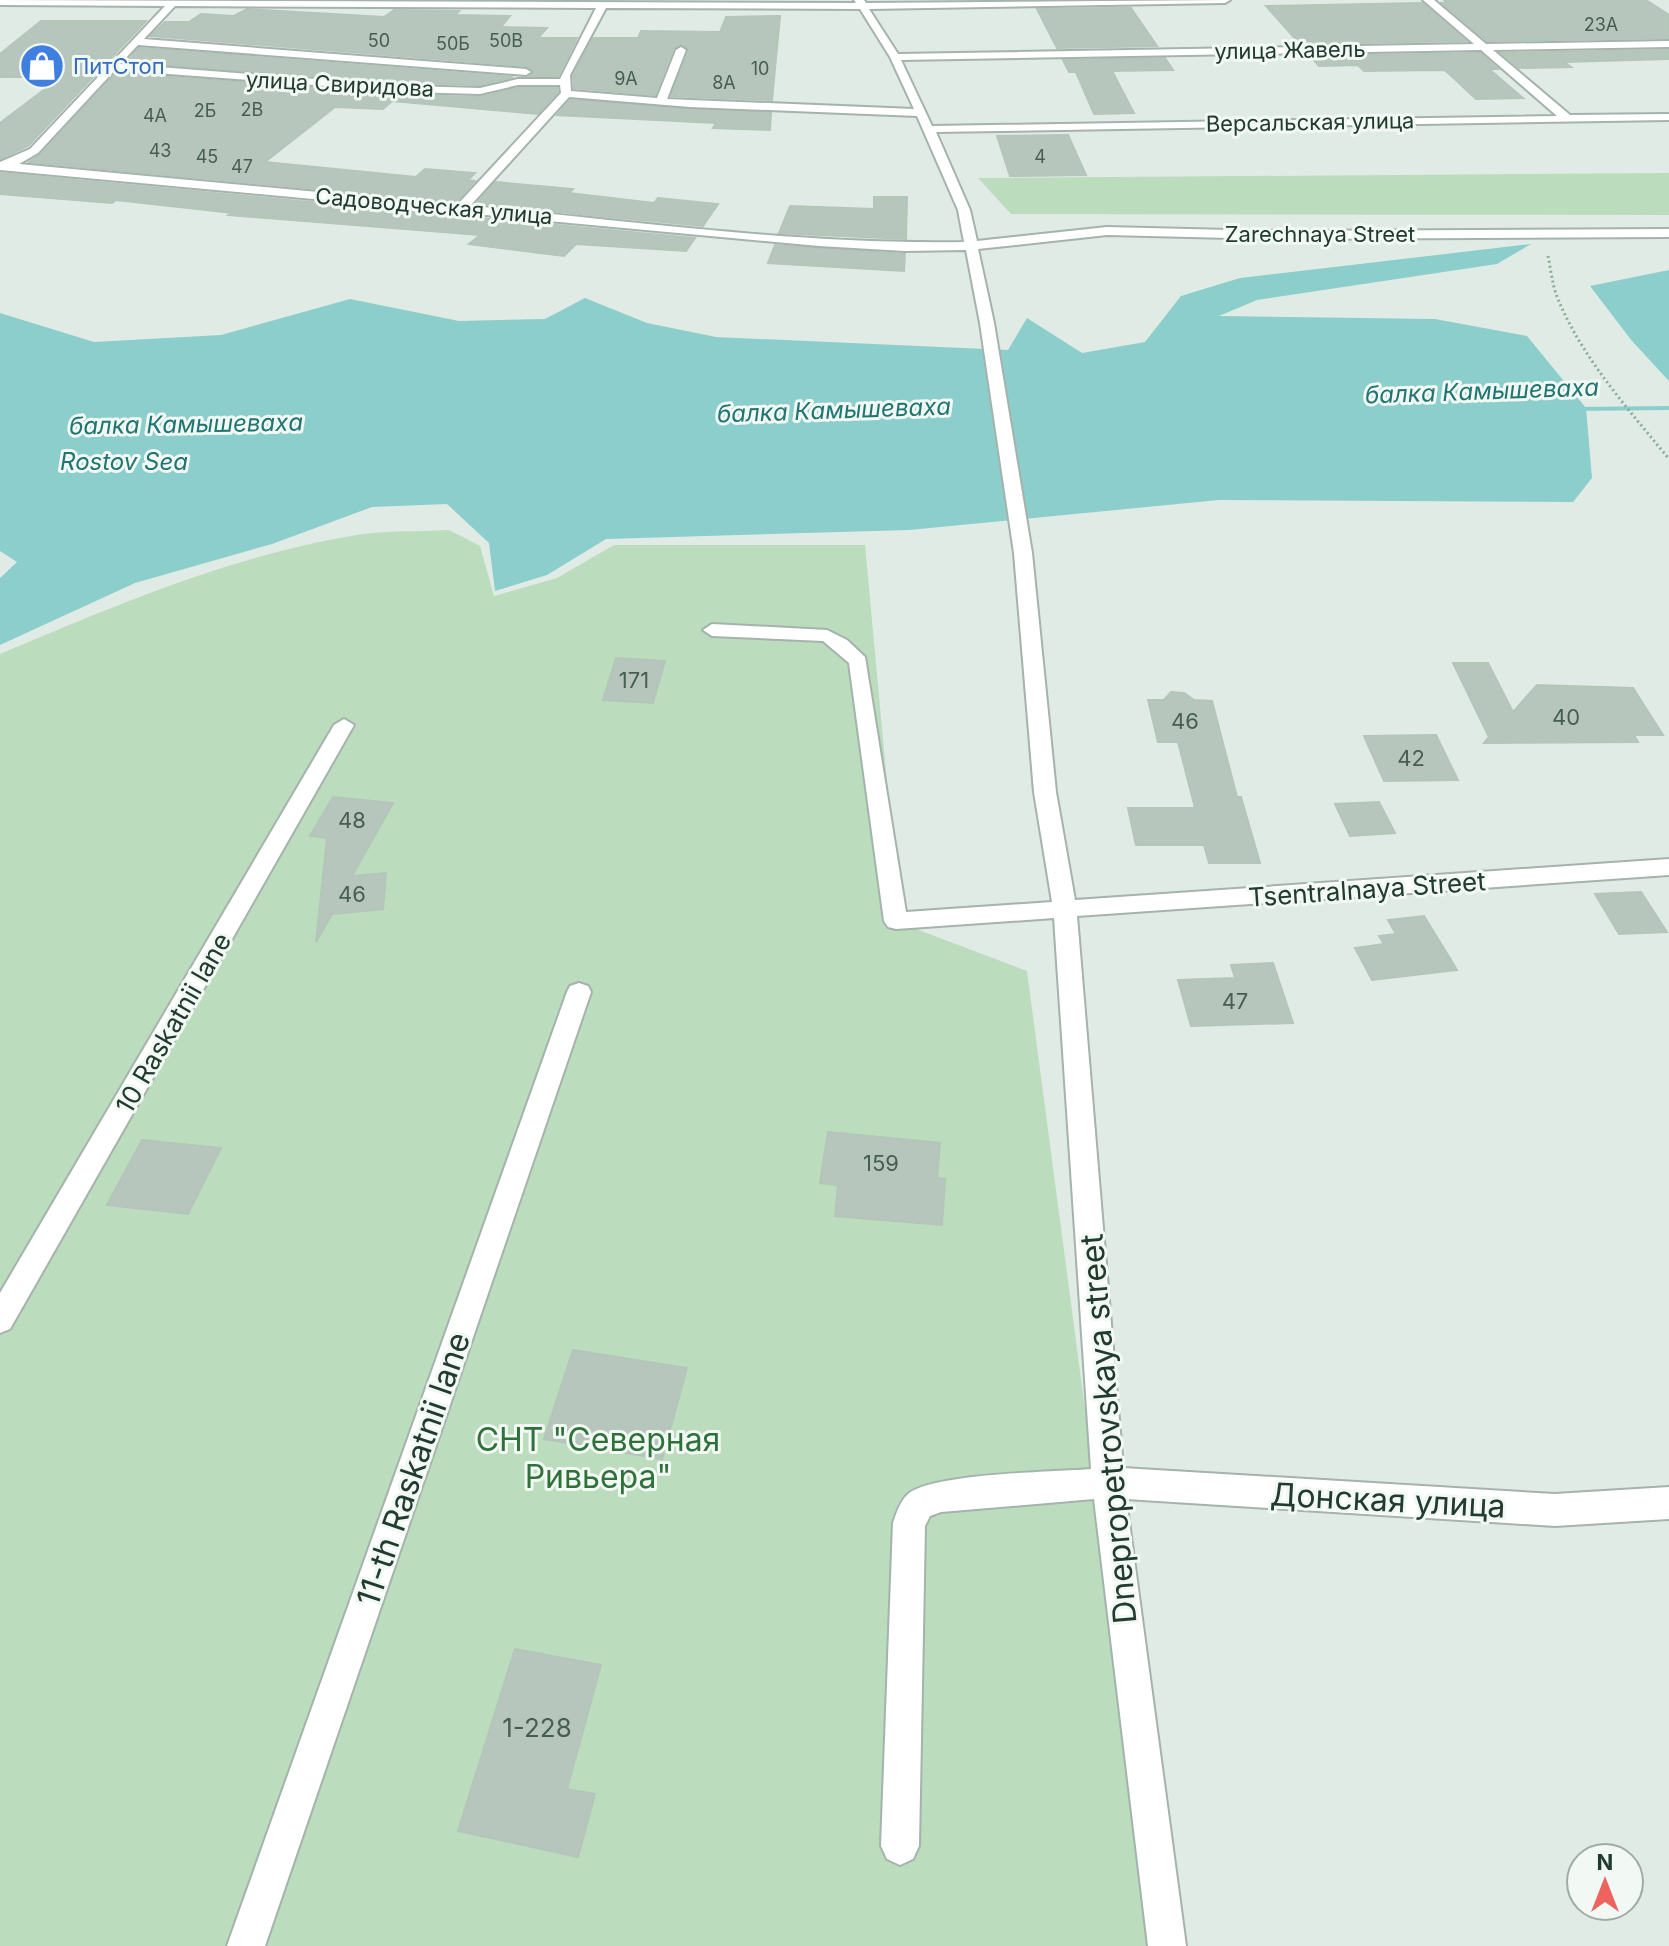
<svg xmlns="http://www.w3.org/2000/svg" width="1669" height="1946" viewBox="0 0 1669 1946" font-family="Inter,sans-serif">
<rect width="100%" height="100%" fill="#e1ebe5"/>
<g fill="#bbdcbd">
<path d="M1669 173V215L1011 214 978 178Z"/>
<path d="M449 530 480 546 494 596 557 578 614 545H865L900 923 1027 971 1156 1946H0V654C114 606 228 557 351 536 383 530 417 532 449 530Z"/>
</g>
<g fill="#8bcecb">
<path d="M1531 244 1497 264 1257 300 1219 316 1435 319 1527 336 1586 408 1592 478 1573 502 1219 500 909 530 606 539 547 575 495 591 489 543 447 504 372 507 272 544 135 583 0 645V578L17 562 0 551V313L94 342 221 335 350 299 459 321 545 319 585 298 647 323 716 337 1008 350 1027 318 1082 353 1145 342 1181 296 1240 278Z"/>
<path d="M1669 270V381L1632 341 1590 286Z"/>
</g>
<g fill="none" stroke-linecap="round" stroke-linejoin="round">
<path fill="#8bcecb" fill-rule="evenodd" d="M1669 406V410L1572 411 1568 409 1572 407Z"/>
</g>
<g fill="#b7c6bd" stroke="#b4c5ba" stroke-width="2">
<path d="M1444 0H1646L1669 15V38L1487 41 1442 3H1447Z"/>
<path d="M1422 3 1466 41 1300 44 1266 6Z"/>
<path d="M1119 8H1131L1157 46 1057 48 1037 9Z"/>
<path d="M247 9 384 17 394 10 459 11 455 15 510 16 501 27 547 28 538 38H577L558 76H530L534 71 526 66 150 36 165 22H189L201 14 234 16Z"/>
<path d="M780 16 772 100 671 96 689 51 683 44 673 49 655 95 574 88 573 76 593 38H638L641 31 720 32 726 17Z"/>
<path d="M41 21H146L28 146 0 159V123L61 77H0V54Z"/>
<path d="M139 48 513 77 480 85 407 83 127 62Z"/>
<path d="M1669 50V59L1564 62 1571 67 1519 68 1501 53Z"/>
<path d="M1480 53 1498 69H1489L1523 98 1476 99 1445 70 1364 71 1358 65 1319 66 1310 56Z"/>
<path d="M1165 58 1173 70 1112 71 1134 113 1094 114 1076 72H1069L1063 60Z"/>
<path d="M116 73 407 95 480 97 518 88H557L558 92 538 114 392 101 383 109 335 107 265 162 416 177 425 169 475 173 468 180 475 181 456 202 29 162 40 155Z"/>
<path d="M570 100 771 113 770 130 713 128 716 123 557 115Z"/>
<path d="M1068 135 1086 175 1010 176 997 136Z"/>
<path d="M0 173 695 238 686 251 576 244 564 256 469 244 480 235 229 215 233 213 116 200 112 203 0 194Z"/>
<path d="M495 182 573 189 569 193 654 203 658 198 718 204 703 226 476 204Z"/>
<path d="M874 197H907L906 239 779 233 790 206 874 209Z"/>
<path d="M775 245 905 254 904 271 768 263Z"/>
<path d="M616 658 665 661 653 703 603 700Z"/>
<path d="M1453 663H1488L1513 712 1537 685 1633 688 1663 735H1634L1638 742 1484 743 1489 737Z"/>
<path d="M1171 692 1184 693 1194 700 1212 701 1237 797H1241L1260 863H1209L1204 845H1136L1128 808H1195L1178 742H1158L1148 700H1164Z"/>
<path d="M1436 735 1458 780 1384 781 1364 736Z"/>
<path d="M333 797 393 803 352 876 386 873 383 909 332 914 316 942 327 838 310 836Z"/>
<path d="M1379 802 1395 833 1350 836 1335 804Z"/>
<path d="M1641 892 1667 932 1619 934 1595 894Z"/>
<path d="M1424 916 1457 970 1372 980 1355 948 1384 944 1379 936 1396 934 1388 920Z"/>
<path d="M1273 963 1293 1023 1191 1026 1178 980 1235 978 1231 965Z"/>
<path d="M828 1132 940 1143 937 1178 945 1179 942 1225 835 1216 838 1185 820 1183Z"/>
<path d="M142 1140 221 1148 188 1214 107 1205Z"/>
<path d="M573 1350 687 1368 662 1459 544 1439Z"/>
<path d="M515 1649 601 1665 567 1789 595 1794 578 1857 458 1831Z"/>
</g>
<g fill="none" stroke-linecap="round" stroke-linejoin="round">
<g stroke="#a4b3ab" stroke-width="4">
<g id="minor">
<path d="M0 0 856 3 854 0H864L866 3 1230 0 1225 3 869 9 898 54 1474 44 1423 0H1434L1486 44 1669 41V47L1493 50 1570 115 1669 114V120L936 132 970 210 977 241 1107 227 1277 231 1669 229V237L1277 239 1107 235 978 249 994 323 1032 553 1056 792 1075 900 1669 859V875L1077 916 1123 1468 1555 1494 1669 1487V1519L1555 1526 1126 1499 1186 1946H1148L1094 1499 941 1512 930 1516 925 1526 919 1846 913 1859 900 1865 887 1859 881 1846 893 1523C896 1514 900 1502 907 1495 929 1473 1056 1472 1091 1469L1054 918 896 929 888 927 884 921 849 663 823 641 712 636 703 630 712 624 827 630 847 640 865 657 906 912 1052 902 1034 792 1014 553 980 323 966 250 905 251 819 246 0 170V162L30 149 165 6 0 5ZM175 6 596 8 560 79H518L480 88 407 86 120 64 138 45 526 75 531 72 526 69 144 39ZM606 8 860 9 890 57 914 109 667 99 686 50 681 47 676 50 657 98 571 91 570 75ZM1481 50 1557 116 932 126 901 60ZM115 70 407 92 480 94 518 85H560L561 93 457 205 19 164 38 153ZM569 97 690 107 917 116 958 210 964 242C799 245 634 221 470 206Z"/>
<path d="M344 719 354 725 10 1329 0 1333V1293L334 725Z"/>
<path d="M579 983 588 986 591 992 265 1946H227L567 992 570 986Z"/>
</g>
</g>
<path stroke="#83ae97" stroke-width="3" stroke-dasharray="2 3" stroke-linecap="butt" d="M1548 256C1551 270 1552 285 1558 299 1582 358 1629 410 1669 459"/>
<use href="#minor" fill="#fff" fill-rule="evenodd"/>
</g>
<defs>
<g id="shop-disc" transform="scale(2.3)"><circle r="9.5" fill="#3f7fe0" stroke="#f2f8f3"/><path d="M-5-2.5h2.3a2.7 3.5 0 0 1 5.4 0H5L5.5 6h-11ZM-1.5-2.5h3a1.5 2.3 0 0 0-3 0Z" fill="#fff"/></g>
</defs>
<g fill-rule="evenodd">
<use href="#shop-disc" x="42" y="66"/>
</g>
<g text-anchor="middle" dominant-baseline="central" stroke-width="6" stroke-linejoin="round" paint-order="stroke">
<g font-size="18" fill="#475e52">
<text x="1601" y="24">23А</text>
<text x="379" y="40">50</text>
<text x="506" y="40">50В</text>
<text x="453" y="43">50Б</text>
<text x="760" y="68">10</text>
<text x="626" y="78">9А</text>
<text x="724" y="82">8А</text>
<text x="252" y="109">2В</text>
<text x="205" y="110">2Б</text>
<text x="155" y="115">4А</text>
<text x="160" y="150">43</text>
<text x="207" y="156">45</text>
<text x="1040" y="156">4</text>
<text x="242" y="166">47</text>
</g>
<g font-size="22" fill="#223b2f" stroke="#f2f8f3">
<text transform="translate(1290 50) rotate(-1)">улица Жавель</text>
<text transform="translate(340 84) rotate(3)">улица Свиридова</text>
<text transform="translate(1310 122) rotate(-1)">Версальская улица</text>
<text transform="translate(434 206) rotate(5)">Садоводческая улица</text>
<text x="1320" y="234">Zarechnaya Street</text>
</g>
<g font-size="22" fill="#366cbe" stroke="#f2f8f3" text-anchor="start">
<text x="73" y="66">ПитСтоп</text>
</g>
<g font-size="22" fill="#475e52">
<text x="634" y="680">171</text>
<text x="1566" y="717">40</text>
<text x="1185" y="721">46</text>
<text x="1411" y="758">42</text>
<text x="352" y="820">48</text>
<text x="352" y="894">46</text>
<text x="1235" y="1001">47</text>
<text x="881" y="1163">159</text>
</g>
<g font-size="24" font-style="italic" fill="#1f7572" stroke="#f2f8f3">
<text transform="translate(1482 391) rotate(-2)">балка Камышеваха</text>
<text transform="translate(834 410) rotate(-2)">балка Камышеваха</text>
<text transform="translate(186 424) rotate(-1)">балка Камышеваха</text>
<text x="124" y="461">Rostov Sea</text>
</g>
<g font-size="26" fill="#223b2f" stroke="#f2f8f3">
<text transform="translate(1367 889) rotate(-4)">Tsentralnaya Street</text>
<text transform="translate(173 1023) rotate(-60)">10 Raskatnii lane</text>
</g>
<g font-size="26" fill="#475e52">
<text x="537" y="1727">1-228</text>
</g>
<g font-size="32" fill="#223b2f" stroke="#f2f8f3">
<text transform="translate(1108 1429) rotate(-95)">Dnepropetrovskaya street</text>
<text transform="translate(413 1469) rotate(-71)">11-th Raskatnii lane</text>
<text transform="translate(1388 1500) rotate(3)">Донская улица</text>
</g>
<g font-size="32" fill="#2e713a" stroke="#f2f8f3">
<text x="598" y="1439">СНТ "Северная<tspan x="598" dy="37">Ривьера"</tspan></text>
</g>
</g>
<g transform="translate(1605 1882)"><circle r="38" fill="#f2f8f3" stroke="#9faca5" stroke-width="2"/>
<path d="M0-6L14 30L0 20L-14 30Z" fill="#ed645e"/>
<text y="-12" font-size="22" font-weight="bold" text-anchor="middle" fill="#223b2f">N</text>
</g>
</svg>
